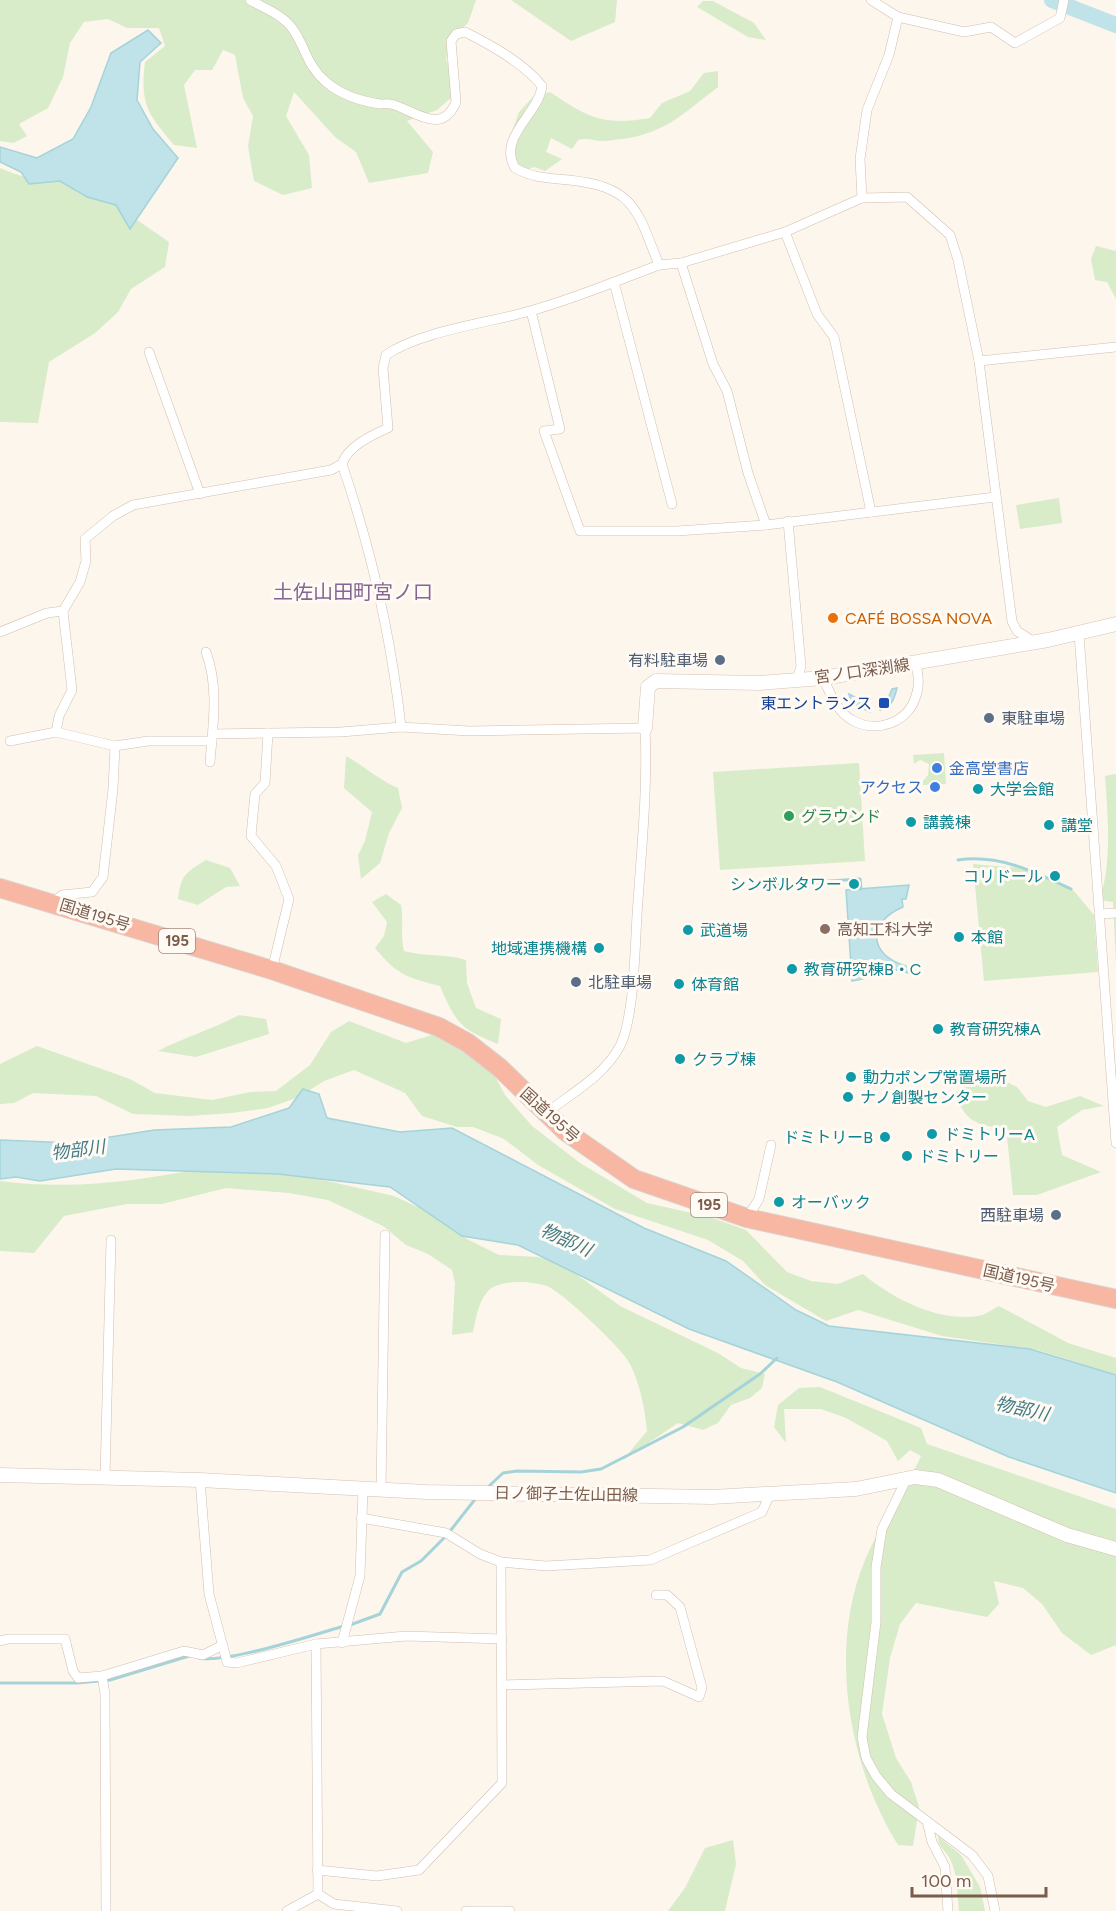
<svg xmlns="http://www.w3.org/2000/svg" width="1116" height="1911" viewBox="0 0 1116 1911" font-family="Figtree,'Noto Sans JP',sans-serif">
<rect width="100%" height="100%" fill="#fdf6ec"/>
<g fill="#d8ecc9">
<path d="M0 0H476L468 23 450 39 446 59 458 92 437 110 407 121 433 152 428 173 369 183 356 152 335 137 294 92 286 116 309 155 312 188 283 195 254 181 248 146 253 116 243 98 235 55 223 50 212 70H195L184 85 197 148 174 145C147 113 140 104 145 62L165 46 159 28H127L108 19 84 22 70 43 63 77 48 108 19 124 27 136 14 143 0 141Z"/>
<path d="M511 0H617L615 22 571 41Z"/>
<path d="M703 1H713L754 23 766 40 748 37 697 7Z"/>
<path d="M718 71V87C685 112 666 133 623 139 617 139 610 141 604 141 593 141 589 137 578 140L572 149 551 138 546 152 562 159 545 171 534 167 518 173 508 143 519 112 534 96 550 92C588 118 604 126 650 118L662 103 690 91 704 73Z"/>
<path d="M0 168C22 177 41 183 65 181 78 197 92 201 112 200L130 222 137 220 169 242 165 267 131 289 118 312 95 333 49 362 38 423 0 422Z"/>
<path d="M1096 246 1116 251V299L1107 282 1095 280 1091 259Z"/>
<path d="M1059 498 1062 523 1020 529 1016 505Z"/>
<path d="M944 753 946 784 923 785V781L928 775 929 764 920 760 914 764 913 755Z"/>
<path d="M346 756C364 766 379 780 398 788L402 808 389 833 380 863 361 879 358 855 365 841 372 812 344 788Z"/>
<path d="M859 763 865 861 720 870 713 772Z"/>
<path d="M1116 774V964L1113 902 1100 900C1112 859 1108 819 1105 776Z"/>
<path d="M206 860 230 868 240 886 226 887 198 905 178 899C181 875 185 873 206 860Z"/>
<path d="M973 864 1033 869 1074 891 1094 915 1098 972 984 981Z"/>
<path d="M386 894 401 905C404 921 400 935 404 951 425 957 444 953 466 960L467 983 476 1008 501 1019 498 1044C460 1029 456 1023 440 986 408 978 397 975 375 948L384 936 387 922 372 902Z"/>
<path d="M239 1015 266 1019 269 1034 196 1057 158 1051C185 1037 213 1029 239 1015Z"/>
<path d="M349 1021 406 1043 435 1034 489 1065 505 1095 532 1126 580 1163 647 1203 710 1217 746 1230 787 1272 811 1281 838 1284 863 1274C893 1299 938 1322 978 1316 985 1315 993 1309 999 1306L1068 1343 1116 1358V1379L1082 1364 1038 1350 942 1336 858 1310 826 1321 765 1285 743 1261 708 1240 615 1209 538 1165 504 1139 473 1127H457L422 1116 405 1093 354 1070 324 1081 299 1097 268 1108 232 1113 189 1116 133 1114 96 1096 33 1093 14 1103 0 1104V1064L37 1046 130 1079 155 1093 212 1100 250 1092 276 1091 310 1065 331 1032Z"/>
<path d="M995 1076 1017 1087 1028 1101 1046 1107 1080 1096 1104 1106 1082 1110 1057 1127 1062 1155 1101 1172 1037 1195H1013L1007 1137 1000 1128C972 1124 966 1119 954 1094L967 1083Z"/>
<path d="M219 1165 301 1175 394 1196 433 1214 467 1239 499 1255 538 1257 561 1263 620 1306 718 1353 741 1368 765 1374 762 1388 750 1398 731 1405 718 1423 703 1430 678 1423 623 1460 647 1431C645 1409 640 1384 630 1364 623 1349 562 1292 547 1286 532 1281 501 1279 489 1290 478 1301 476 1318 473 1332L452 1335 455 1283 452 1270 428 1254 406 1245 383 1226 328 1200 289 1193 226 1188 162 1204H127L64 1216 34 1253 0 1251V1181C75 1191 146 1180 219 1165Z"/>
<path d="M820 1387 921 1428 927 1444 1116 1509V1645L1091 1655 1062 1633 1042 1604 1023 1588 994 1581 999 1604 987 1617 916 1603 900 1624 890 1658 882 1714 896 1758 911 1782 919 1807 913 1846 898 1845C848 1765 828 1649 865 1560 880 1524 905 1492 921 1456L910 1450 898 1461 887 1441 846 1418 821 1409H784L786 1443 774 1427 778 1405 799 1388Z"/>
<path d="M938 1836 961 1855 980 1887 985 1911H959C957 1894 958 1873 949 1857 944 1849 938 1847 938 1836Z"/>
<path d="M733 1840 736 1864 725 1911H668L685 1888 705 1848Z"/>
</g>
<g fill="#bfe3e8" stroke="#a5d3da" stroke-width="1.5">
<path d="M148 30 161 43 140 62 137 100 153 129 178 158 130 229 116 205 87 197 60 181 29 184 21 172 0 162V147L37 158 73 139 91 107 111 53Z"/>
<path d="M897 688C894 700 892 706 880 710L879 705 887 701 892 689Z"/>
<path d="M849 694 869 705 870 712 851 703Z"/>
<path d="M909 885 906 899H902L903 907C867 922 868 955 906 966V971H913L918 976C905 972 893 967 880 972 868 976 866 980 852 981L846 890Z"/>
<path d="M303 1089 319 1094 327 1118 400 1132 452 1128 644 1228 726 1261 796 1310 829 1326 1030 1349 1116 1375V1493L1009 1457 837 1382 689 1329 518 1245 462 1236 390 1187 278 1174 116 1169 40 1181 16 1177 0 1179V1140L73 1143 154 1130 231 1127 289 1108Z"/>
</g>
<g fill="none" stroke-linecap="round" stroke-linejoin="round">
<g stroke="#a5d3da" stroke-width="3">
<path d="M958 860C999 854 1035 872 1071 889"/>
<path d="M755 886 860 879 861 889"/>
<path d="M487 1488 503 1473 517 1471 581 1472 601 1469 683 1427 760 1374 777 1358"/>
<path d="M350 1625 380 1614 402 1572 421 1561 447 1535 476 1498"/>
<path d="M199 1658C225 1664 313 1635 344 1626"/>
<path d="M0 1683H77L110 1680 189 1656"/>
</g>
<path stroke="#bfe3e8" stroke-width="16" d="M1052 0 1116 25"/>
<g stroke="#d1beb0" stroke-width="10">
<g id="street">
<path d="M250 0C264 8 283 15 292 28 306 47 306 65 326 82 341 95 360 101 380 104 385 104 390 103 394 105 415 111 442 136 456 102L451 41 456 34 465 32C491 45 524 63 542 86 539 114 497 137 515 168 533 178 549 178 569 180 635 187 637 210 659 265"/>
<path d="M871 0 898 17 964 32 991 27 1015 43 1060 18 1064 0"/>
<path d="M862 198 860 159 867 110 889 55 898 17"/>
<path d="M785 232 817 314 834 337 871 512"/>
<path d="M681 263 713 364 727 391 748 473 766 525"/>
<path d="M614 282 672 504"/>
<path d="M531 311 560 429 544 431 580 531H677L766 525 995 497"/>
<path d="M149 352 200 494"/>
<path d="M979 361 1116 347"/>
<path d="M342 464C372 552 391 635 401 727"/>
<path d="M788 521 801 666 797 680"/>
<path d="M0 632 47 613 63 611"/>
<path d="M1079 634 1116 1143"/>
<path d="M206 652C219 687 213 725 210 762"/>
<path d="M823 678C830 693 837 712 852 720 876 734 908 723 916 696 920 685 918 674 916 663"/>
<path d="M56 732 59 716 72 690 63 611 80 582 86 561 85 539 113 516 133 505 331 470 342 464C348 446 372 435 388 428L383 368 386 355C421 331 488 323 530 311 574 299 616 281 659 265L681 263 785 232 862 198 907 197 950 235 958 260 979 361 1012 621 1017 631 1034 642"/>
<path d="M268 733 265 783 255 794 251 836 276 866 289 899 272 970"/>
<path d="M213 734 341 732 401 727 469 731 645 728C648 791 641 853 637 915 635 948 634 1019 620 1046 604 1076 572 1093 546 1113"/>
<path d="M10 741 56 732 115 746 148 741H212"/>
<path d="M53 902 62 895 92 892 103 877 113 789 115 746"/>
<path d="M1099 914 1116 913"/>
<path d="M747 1218 759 1199 771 1145"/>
<path d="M105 1478 111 1240"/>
<path d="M907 1478 882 1529 876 1567V1622L862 1737 866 1758 876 1776 891 1794 972 1855 988 1876 995 1911"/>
<path d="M200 1480 209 1594 227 1662 237 1663 316 1644 406 1636 502 1639"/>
<path d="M381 1489 385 1235"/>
<path d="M361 1518 446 1533 480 1554 501 1562 546 1566 650 1560 762 1512 770 1494"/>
<path d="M0 1641 8 1639H65L73 1671 78 1678 102 1676 184 1651 203 1655 223 1645"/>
<path d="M342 1643 360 1576 363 1489"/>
<path d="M316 1644 318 1894"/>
<path d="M102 1676 105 1694 106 1911"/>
<path d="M503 1685 663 1681 699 1697 702 1688 680 1607 667 1595H656"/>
<path d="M927 1821 932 1842 945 1867 948 1911"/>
<path d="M317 1870 377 1876 419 1870 502 1783 501 1562"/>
<path d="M318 1894 334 1904 397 1911"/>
<path d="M287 1911 318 1894"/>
<path d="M466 1911H510"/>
</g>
</g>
<g stroke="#d6c0b0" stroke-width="15">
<g id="secondary">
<path d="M645 728 648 687 656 681 759 683 823 678 1048 640 1116 624"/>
<path d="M0 1475 200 1480 426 1492 712 1497 856 1489 915 1477 938 1480 1067 1535 1116 1549"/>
</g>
</g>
<g stroke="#dad1cd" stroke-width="20">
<path id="highway" d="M0 888 272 970 439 1027 468 1043 500 1068 565 1131 634 1179 747 1218 1116 1299"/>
</g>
<use href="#street" stroke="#fff" stroke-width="9"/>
<use href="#secondary" stroke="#fff" stroke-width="14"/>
<use href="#highway" stroke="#f7b7a3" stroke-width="18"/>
</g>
<circle fill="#e8710a" stroke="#fffaf3" stroke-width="2" cx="833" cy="618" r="6"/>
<g fill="#5c6f8a" stroke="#fffaf3" stroke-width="2">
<circle cx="720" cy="660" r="6"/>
<circle cx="989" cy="718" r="6"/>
<circle cx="576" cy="982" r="6"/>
<circle cx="1056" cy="1215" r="6"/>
</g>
<rect fill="#1a4fb4" stroke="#fffaf3" stroke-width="2" x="878" y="697" width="12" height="12" rx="3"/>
<g fill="#3f7fe0" stroke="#fffaf3" stroke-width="2">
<circle cx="937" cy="768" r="6"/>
<circle cx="935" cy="787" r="6"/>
</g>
<g fill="#0f9aa8" stroke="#fffaf3" stroke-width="2">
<circle cx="978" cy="789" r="6"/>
<circle cx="911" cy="822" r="6"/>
<circle cx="1049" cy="825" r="6"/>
<circle cx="1055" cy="876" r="6"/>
<circle cx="854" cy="884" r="6"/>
<circle cx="688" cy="930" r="6"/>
<circle cx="959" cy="937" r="6"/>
<circle cx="599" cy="948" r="6"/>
<circle cx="792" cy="969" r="6"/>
<circle cx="679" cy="984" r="6"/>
<circle cx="938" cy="1029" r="6"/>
<circle cx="680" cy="1059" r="6"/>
<circle cx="851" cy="1077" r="6"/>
<circle cx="848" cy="1097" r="6"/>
<circle cx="932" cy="1134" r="6"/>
<circle cx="885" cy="1137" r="6"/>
<circle cx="907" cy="1156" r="6"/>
<circle cx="779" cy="1202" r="6"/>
</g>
<circle fill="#2e9e5b" stroke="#fffaf3" stroke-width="2" cx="789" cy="816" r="6"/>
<circle fill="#8d6e63" stroke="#fffaf3" stroke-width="2" cx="825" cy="929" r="6"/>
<g text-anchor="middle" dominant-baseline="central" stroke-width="6" stroke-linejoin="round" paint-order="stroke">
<g fill="#fffaf3" stroke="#a28b7f" stroke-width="1.5">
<rect x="159" y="929" width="36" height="24" rx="4.5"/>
<rect x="691" y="1193" width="36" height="24" rx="4.5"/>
</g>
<g font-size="15" font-weight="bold" fill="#7a5c4d">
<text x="177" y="941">195</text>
<text x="709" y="1205">195</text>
</g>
<g font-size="16" fill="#c56008" stroke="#fffaf3" text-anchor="start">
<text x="845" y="618">CAFÉ BOSSA NOVA</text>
</g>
<g font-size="16" fill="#4e5e75" stroke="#fffaf3" text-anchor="end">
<text x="708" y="660">有料駐車場</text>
<text x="1001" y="718" text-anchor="start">東駐車場</text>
<text x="588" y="982" text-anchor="start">北駐車場</text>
<text x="1044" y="1215">西駐車場</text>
</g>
<g font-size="16" fill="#7a5c4d" stroke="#fffaf3">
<text transform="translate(862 671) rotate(-8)">宮ノ口深渕線</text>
<text transform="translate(95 915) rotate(17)">国道195号</text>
<text transform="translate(550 1115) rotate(42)">国道195号</text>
<text transform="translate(1019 1278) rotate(13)">国道195号</text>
<text transform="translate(566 1494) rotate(1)">日ノ御子土佐山田線</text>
</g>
<g font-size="16" fill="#164399" stroke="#fffaf3" text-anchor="end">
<text x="872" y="703">東エントランス</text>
</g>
<g font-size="16" fill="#366cbe" stroke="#fffaf3" text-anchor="start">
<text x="949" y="768">金高堂書店</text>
<text x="923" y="787" text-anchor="end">アクセス</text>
</g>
<g font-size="16" fill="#0d838f" stroke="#fffaf3" text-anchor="start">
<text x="990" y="789">大学会館</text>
<text x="923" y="822">講義棟</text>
<text x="1061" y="825">講堂</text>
<text x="1043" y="876" text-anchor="end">コリドール</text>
<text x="842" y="884" text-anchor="end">シンボルタワー</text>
<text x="700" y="930">武道場</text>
<text x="971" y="937">本館</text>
<text x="587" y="948" text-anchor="end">地域連携機構</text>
<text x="804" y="969">教育研究棟B・C</text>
<text x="691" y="984">体育館</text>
<text x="950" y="1029">教育研究棟A</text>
<text x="692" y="1059">クラブ棟</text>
<text x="863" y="1077">動力ポンプ常置場所</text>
<text x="860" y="1097">ナノ創製センター</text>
<text x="944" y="1134">ドミトリーA</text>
<text x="873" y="1137" text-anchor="end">ドミトリーB</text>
<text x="919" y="1156">ドミトリー</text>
<text x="791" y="1202">オーバック</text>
</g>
<g font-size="16" fill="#27864d" stroke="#fffaf3" text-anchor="start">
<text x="801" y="816">グラウンド</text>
</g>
<g font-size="16" fill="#785e54" stroke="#fffaf3" text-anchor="start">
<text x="837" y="929">高知工科大学</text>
</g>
<g font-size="18" font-style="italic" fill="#437c86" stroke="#fffaf3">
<text transform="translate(78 1150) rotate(-7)">物部川</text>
<text transform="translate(566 1240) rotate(24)">物部川</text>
<text transform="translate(1022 1409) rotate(13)">物部川</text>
</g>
<g font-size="20" fill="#846695" stroke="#fffaf3">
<text x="353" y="592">土佐山田町宮ノ口</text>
</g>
</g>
<path d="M912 1887v9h134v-9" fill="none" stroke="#7a5c4d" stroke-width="3"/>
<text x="921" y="1887" font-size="18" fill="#7a5c4d" stroke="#fffaf3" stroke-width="4.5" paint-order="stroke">100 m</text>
</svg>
